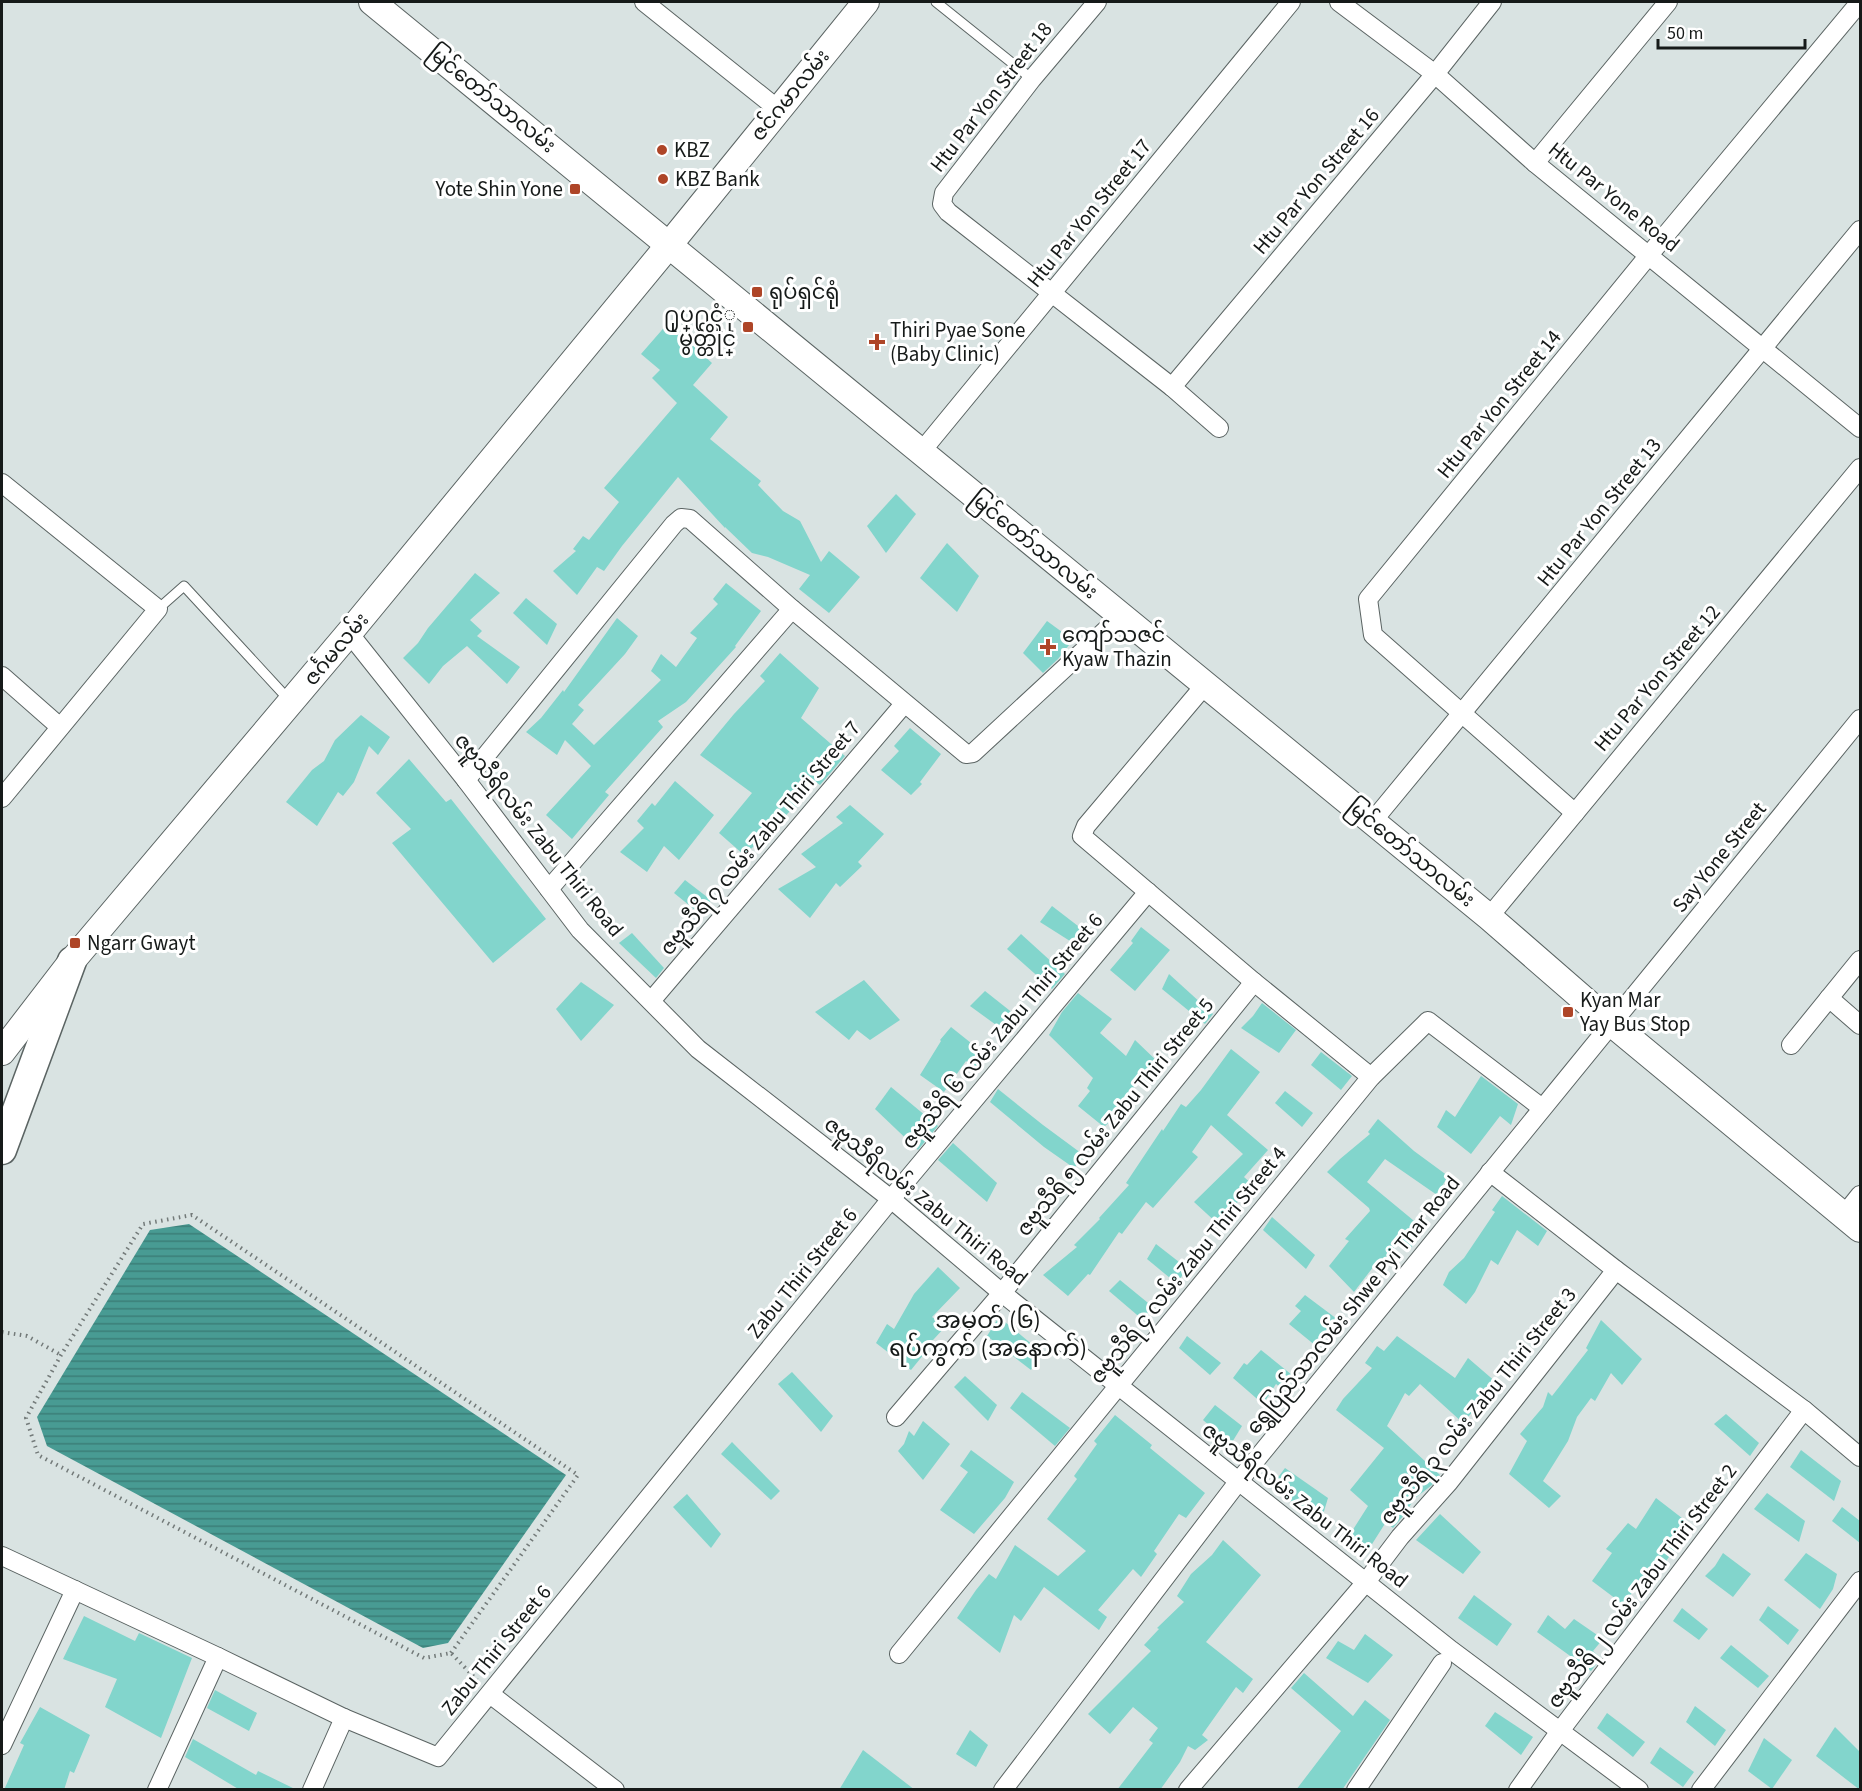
<svg xmlns="http://www.w3.org/2000/svg" width="1862" height="1791" viewBox="0 0 1862 1791" font-family="'Source Sans 3','Noto Sans Myanmar',sans-serif">
<defs>
<pattern id="water-rules" width="6" height="5" patternUnits="userSpaceOnUse" patternTransform="scale(1.5)"><rect width="6" height="5" fill="#489b93"/><path d="M0 2.5h6" fill="none" stroke="#3b7e77"/></pattern>
</defs>
<rect width="100%" height="100%" fill="#d9e3e2"/>
<path fill="url(#water-rules)" d="M189 1224 566 1475 448 1643 423 1648 47 1446 37 1417 150 1230Z"/>
<g fill="#82d5cc">
<path d="M668 323 712 363 693 385 728 417 710 439 761 481 758 485 783 511 800 521 821 562 829 551 860 577 829 613 799 589 810 575 768 557 752 553 725 527V528L678 477 622 546 604 571 597 567 577 595 553 571 576 551 573 549 583 536 589 540 619 502 604 488 677 403 652 378 660 370 641 354Z"/>
<path d="M896 494 916 514 886 553 867 526Z"/>
<path d="M947 543 979 576 957 612 920 578Z"/>
<path d="M475 573 500 593 470 620 482 631 477 636 520 667 507 684 467 646 443 666 429 684 403 658 418 643 428 628Z"/>
<path d="M726 583 761 611 735 646 736 647 686 702 658 721 663 727 605 792 609 795 572 839 546 815 591 766 565 740 557 755 526 732 541 718 563 690 564 692 617 618 638 636 625 654 578 705 584 710 572 724 594 745 661 680 651 671 661 654 676 667 697 638 690 633 718 604 713 599Z"/>
<path d="M526 598 557 624 547 645 513 613Z"/>
<path d="M1047 621 1073 640 1058 659 1043 673 1023 653Z"/>
<path d="M780 653 819 688 801 718 845 756 820 785 817 783 794 810 792 809 771 831 744 855 719 833 752 793 700 755 734 714 765 681 760 676Z"/>
<path d="M361 715 390 737 378 755 369 746 354 782 343 796 338 792 317 826 286 802 312 770 324 761 335 740Z"/>
<path d="M910 728 941 754 920 782 922 784 911 795 881 770 899 751 894 746Z"/>
<path d="M409 759 446 802 451 799 546 919 493 963 392 843 411 829 376 793Z"/>
<path d="M675 781 714 815 679 860 664 846 647 872 620 852 644 828 637 821 652 803 655 806Z"/>
<path d="M850 805 884 834 858 862 862 866 840 887 836 883 810 918 778 889 816 867 801 854 843 823 836 817Z"/>
<path d="M685 880 711 900 700 914 674 893Z"/>
<path d="M1052 906 1091 936 1081 948 1040 922Z"/>
<path d="M1141 927 1170 950 1135 991 1110 970 1133 943 1131 941Z"/>
<path d="M632 933 664 968 656 978 619 943Z"/>
<path d="M1021 934 1065 974 1052 989 1007 949Z"/>
<path d="M1169 974 1213 1014 1205 1024 1162 989Z"/>
<path d="M864 980 900 1020 870 1040 857 1030 849 1040 815 1012Z"/>
<path d="M581 982 614 1005 581 1041 556 1009Z"/>
<path d="M985 991 1014 1014 1003 1030 970 1006Z"/>
<path d="M1078 993 1112 1019 1100 1033 1126 1056 1135 1040 1159 1063 1123 1098 1129 1103 1104 1127 1078 1106 1090 1091 1087 1088 1093 1078 1049 1035 1062 1012Z"/>
<path d="M1262 1003 1296 1030 1279 1053 1241 1028 1253 1016Z"/>
<path d="M951 1027 986 1055 976 1069 966 1061 944 1092 920 1075 941 1041 940 1040Z"/>
<path d="M1231 1049 1260 1072 1227 1115 1268 1150 1244 1177 1253 1185 1218 1224 1194 1202 1243 1154 1211 1125 1192 1152 1198 1157 1153 1208 1146 1202 1122 1234 1119 1232 1090 1275 1088 1274 1068 1296 1043 1275 1077 1247 1074 1245 1100 1219 1099 1218 1129 1185 1126 1183 1162 1129 1163 1131 1181 1104 1186 1107 1201 1090Z"/>
<path d="M1321 1052 1352 1076 1341 1090 1311 1065Z"/>
<path d="M1481 1076 1518 1104 1511 1125 1500 1116 1471 1154 1437 1127 1446 1110 1455 1117Z"/>
<path d="M891 1087 938 1126 918 1150 875 1109Z"/>
<path d="M998 1089 1043 1125 1085 1156 1074 1168 1044 1147 990 1102Z"/>
<path d="M1285 1091 1313 1113 1302 1127 1275 1103Z"/>
<path d="M1378 1119 1414 1151 1448 1176 1437 1195 1385 1159 1367 1182 1419 1225 1411 1249 1401 1240 1380 1264 1377 1262 1354 1292 1329 1266 1349 1241 1345 1239 1370 1211 1369 1208 1327 1172 1340 1159 1370 1134 1368 1132Z"/>
<path d="M953 1143 997 1183 987 1202 938 1160Z"/>
<path d="M1502 1196 1547 1231 1538 1246 1517 1230 1498 1265 1491 1260 1475 1292 1466 1304 1443 1285 1449 1272 1464 1258 1495 1212 1492 1210Z"/>
<path d="M1272 1217 1315 1255 1306 1269 1263 1230Z"/>
<path d="M1156 1244 1188 1269 1176 1283 1147 1259Z"/>
<path d="M938 1267 960 1288 932 1317 945 1327 922 1352 924 1354 911 1370 876 1343 887 1324 894 1329 914 1294Z"/>
<path d="M1120 1280 1153 1307 1143 1320 1109 1291Z"/>
<path d="M1305 1295 1337 1319 1328 1334 1316 1346 1289 1324 1301 1311 1295 1306Z"/>
<path d="M999 1317 1040 1351 1031 1370 987 1336Z"/>
<path d="M1601 1320 1642 1359 1622 1385 1611 1373 1595 1401 1591 1398 1577 1417 1568 1441 1543 1481 1561 1496 1549 1508 1509 1474 1527 1441 1520 1434 1543 1407 1548 1392 1552 1396 1588 1350 1586 1348Z"/>
<path d="M1187 1336 1221 1363 1210 1375 1179 1348Z"/>
<path d="M1397 1336 1455 1378 1468 1358 1497 1383 1463 1423 1420 1384 1409 1396 1405 1393 1387 1426 1440 1475 1432 1485 1414 1499 1405 1514 1393 1528 1386 1522 1367 1552 1347 1539 1368 1506 1350 1490 1384 1448 1336 1410 1343 1399 1372 1368 1365 1363 1377 1346 1384 1351Z"/>
<path d="M1261 1350 1292 1375 1281 1388 1276 1384 1263 1404 1233 1378 1244 1363 1247 1365Z"/>
<path d="M792 1372 833 1416 821 1432 778 1384Z"/>
<path d="M965 1376 997 1405 988 1421 954 1387Z"/>
<path d="M1022 1392 1070 1428 1055 1446 1010 1408Z"/>
<path d="M1215 1405 1242 1426 1231 1444 1203 1420Z"/>
<path d="M1726 1414 1759 1443 1750 1456 1714 1424Z"/>
<path d="M1115 1415 1152 1445 1150 1448 1205 1493 1186 1518 1179 1514 1154 1551 1157 1554 1141 1577 1133 1569 1098 1610 1107 1617 1099 1630 1044 1587 1021 1621 1014 1615 1000 1653 957 1618 976 1590 989 1574 996 1579 1015 1545 1058 1576 1086 1551 1047 1519 1077 1479 1074 1476 1097 1444 1094 1441Z"/>
<path d="M923 1421 950 1444 923 1480 898 1451 904 1444 909 1431 914 1436Z"/>
<path d="M732 1442 780 1491 771 1500 721 1454Z"/>
<path d="M971 1450 1014 1482 1005 1498 974 1534 940 1510 968 1472 960 1466Z"/>
<path d="M1801 1450 1841 1481 1834 1501 1790 1467Z"/>
<path d="M1285 1468 1328 1498 1321 1521 1271 1487Z"/>
<path d="M1767 1493 1805 1521 1799 1542 1754 1509Z"/>
<path d="M687 1494 721 1534 711 1548 673 1507Z"/>
<path d="M1656 1498 1691 1525 1651 1583 1642 1577 1624 1605 1592 1581 1612 1553 1606 1549 1628 1523 1636 1529Z"/>
<path d="M1842 1507 1860 1521V1543L1832 1521Z"/>
<path d="M1440 1514 1481 1552 1463 1574 1416 1540Z"/>
<path d="M1223 1540 1261 1575 1206 1642 1253 1679 1243 1693 1236 1687 1202 1735 1208 1740 1195 1750 1188 1746 1180 1762 1160 1790H1117L1153 1743 1149 1740 1158 1728 1133 1707 1110 1734 1088 1714 1151 1651 1144 1645 1159 1629 1157 1628 1184 1602 1177 1596 1191 1574 1212 1555Z"/>
<path d="M1723 1553 1751 1574 1733 1597 1705 1576 1715 1566Z"/>
<path d="M1806 1553 1837 1574 1833 1589 1820 1609 1784 1580Z"/>
<path d="M1474 1595 1512 1624 1497 1646 1458 1618Z"/>
<path d="M1768 1606 1799 1630 1788 1645 1759 1620Z"/>
<path d="M1682 1608 1708 1629 1699 1640 1673 1621Z"/>
<path d="M1548 1615 1565 1629 1574 1619 1603 1639 1593 1651 1601 1658 1591 1671 1537 1632Z"/>
<path d="M84 1616 135 1641 139 1633 192 1658 161 1738 105 1707 117 1679 63 1659Z"/>
<path d="M1365 1634 1393 1655 1368 1683 1326 1658 1338 1641 1354 1650Z"/>
<path d="M1731 1645 1769 1676 1758 1688 1720 1658Z"/>
<path d="M1304 1673 1353 1716 1365 1700 1390 1720 1342 1790H1296L1341 1731 1291 1688Z"/>
<path d="M215 1690 257 1713 249 1731 207 1708Z"/>
<path d="M1695 1706 1726 1730 1715 1746 1686 1722Z"/>
<path d="M40 1707 90 1735 74 1773 70 1771 64 1790H4L24 1745 20 1743Z"/>
<path d="M1495 1712 1533 1737 1521 1755 1485 1726Z"/>
<path d="M1607 1713 1645 1742 1633 1757 1597 1728Z"/>
<path d="M1835 1727 1860 1752V1790L1816 1756Z"/>
<path d="M970 1730 988 1745 976 1767 956 1754Z"/>
<path d="M1764 1738 1792 1760 1772 1789 1748 1771Z"/>
<path d="M193 1739 256 1775 258 1771 297 1790H240L185 1757Z"/>
<path d="M1660 1747 1694 1772 1683 1787 1650 1763Z"/>
<path d="M863 1750 915 1790H839Z"/>
</g>
<g fill="none" stroke-linecap="round" stroke-linejoin="round">
<g stroke="#5b6463" stroke-width="11">
<g id="lane">
<path d="M936 2 1032 79"/>
<path d="M158 609 184 586 289 700"/>
</g>
</g>
<g stroke="#5b6463" stroke-width="20">
<g id="street">
<path d="M644 2 779 110"/>
<path d="M1097 2 1032 79 944 193 942 204 948 212 1172 387 1219 428"/>
<path d="M1339 2 1435 74 1535 163 1860 428"/>
<path d="M1535 163 1668 2"/>
<path d="M1172 387 1435 74 1492 2"/>
<path d="M921 452 1291 2"/>
<path d="M2 483 158 609 2 798"/>
<path d="M349 633 466 780 580 930 698 1049 891 1199 1002 1293 1451 1650 1639 1790"/>
<path d="M2 676 60 727"/>
<path d="M1205 685 1086 826 1082 836 1254 982 1371 1077"/>
<path d="M466 780 674 524 681 518 690 519 792 609 966 754 973 753 1121 616"/>
<path d="M1575 813 1373 635 1368 599 1649 255 1860 2"/>
<path d="M1372 822 1860 230"/>
<path d="M549 889 792 609"/>
<path d="M1489 917 1860 468"/>
<path d="M1829 998 1860 1025"/>
<path d="M651 1001 904 704"/>
<path d="M1791 1045 1860 960"/>
<path d="M1490 1172 1616 1270 1804 1410 1860 1457"/>
<path d="M1844 1215 1860 1195"/>
<path d="M896 1417 1002 1293 1254 982"/>
<path d="M2 1556 218 1657 344 1718 438 1757 891 1199 1148 892"/>
<path d="M899 1654 1371 1077 1428 1021 1542 1108"/>
<path d="M490 1694 615 1790"/>
<path d="M2 1745 75 1590"/>
<path d="M157 1790 218 1657"/>
<path d="M312 1790 344 1718"/>
<path d="M1003 1790 1238 1482 1860 719"/>
<path d="M1188 1790 1366 1582 1400 1537 1449 1482 1616 1270"/>
<path d="M1356 1790 1442 1663"/>
<path d="M1518 1790 1560 1731 1804 1410"/>
<path d="M1701 1790 1860 1581"/>
</g>
</g>
<g stroke="#5b6463" stroke-width="28">
<g id="secondary">
<path d="M372 2 1489 917 1611 1023 1860 1229"/>
<path d="M2 1052 72 961 349 633 669 245 866 2"/>
</g>
</g>
<g stroke="#5b6463" stroke-width="31">
<path id="primary" d="M2 1150 72 961"/>
</g>
<g stroke="#737a79" stroke-width="4" stroke-dasharray="1.5 4.5" stroke-linecap="butt">
<path d="M2 1332 27 1336 61 1355"/>
<path d="M451 1653 578 1475 192 1215 143 1224 61 1355 26 1418 38 1455 424 1658 451 1653 477 1680"/>
</g>
<use href="#lane" stroke="#fff" stroke-width="9"/>
<use href="#street" stroke="#fff" stroke-width="18"/>
<use href="#secondary" stroke="#fff" stroke-width="26"/>
<use href="#primary" stroke="#fff" stroke-width="28"/>
</g>
<g fill="#ae4527" stroke="#fff" stroke-width="2">
<circle cx="662" cy="150" r="6"/>
<circle cx="663" cy="179" r="6"/>
<rect x="569" y="183" width="12" height="12" rx="3"/>
<rect x="751" y="286" width="12" height="12" rx="3"/>
<rect x="742" y="321" width="12" height="12" rx="3"/>
<path d="M874 333h6v6h6v6h-6v6h-6v-6h-6v-6h6z"/>
<path d="M1045 638h6v6h6v6h-6v6h-6v-6h-6v-6h6z"/>
<rect x="69" y="937" width="12" height="12" rx="3"/>
<rect x="1562" y="1006" width="12" height="12" rx="3"/>
</g>
<g text-anchor="middle" dominant-baseline="central" stroke-width="6" stroke-linejoin="round" paint-order="stroke">
<g font-size="21" fill="#161a19" stroke="#fff">
<text transform="translate(790 95) rotate(-51)">ဇင်ဂမာလမ်း</text>
<text transform="translate(991 97) rotate(-52)">Htu Par Yon Street 18</text>
<text transform="translate(492 99) rotate(39)">မြင်တော်သာလမ်း</text>
<text transform="translate(1316 181) rotate(-50)">Htu Par Yon Street 16</text>
<text transform="translate(1614 197) rotate(39)">Htu Par Yone Road</text>
<text transform="translate(1089 213) rotate(-51)">Htu Par Yon Street 17</text>
<text transform="translate(1499 404) rotate(-51)">Htu Par Yon Street 14</text>
<text transform="translate(1599 512) rotate(-51)">Htu Par Yon Street 13</text>
<text transform="translate(1034 545) rotate(39)">မြင်တော်သာလမ်း</text>
<text transform="translate(336 649) rotate(-50)">ဇင်္ဂမလမ်း</text>
<text transform="translate(1657 678) rotate(-50)">Htu Par Yon Street 12</text>
<text transform="translate(539 835) rotate(51)">ဇဗူသီရိလမ်း Zabu Thiri Road</text>
<text transform="translate(760 838) rotate(-50)">ဇဗူသီရိ ၇ လမ်း Zabu Thiri Street 7</text>
<text transform="translate(1411 853) rotate(39)">မြင်တော်သာလမ်း</text>
<text transform="translate(1719 857) rotate(-51)">Say Yone Street</text>
<text transform="translate(1002 1031) rotate(-50)">ဇဗူသီရိ ၆ လမ်း Zabu Thiri Street 6</text>
<text transform="translate(1115 1117) rotate(-51)">ဇဗူသီရိ ၅ လမ်း Zabu Thiri Street 5</text>
<text transform="translate(926 1201) rotate(39)">ဇဗူသီရိလမ်း Zabu Thiri Road</text>
<text transform="translate(1188 1265) rotate(-51)">ဇဗူသီရိ ၄ လမ်း Zabu Thiri Street 4</text>
<text transform="translate(802 1273) rotate(-51)">Zabu Thiri Street 6</text>
<text transform="translate(1353 1305) rotate(-51)">ရွှေပြည်သာလမ်း Shwe Pyi Thar Road</text>
<text transform="translate(1478 1406) rotate(-51)">ဇဗူသီရိ ၃ လမ်း Zabu Thiri Street 3</text>
<text transform="translate(1305 1505) rotate(38)">ဇဗူသီရိလမ်း Zabu Thiri Road</text>
<text transform="translate(1642 1586) rotate(-53)">ဇဗူသီရိ ၂ လမ်း Zabu Thiri Street 2</text>
<text transform="translate(496 1650) rotate(-51)">Zabu Thiri Street 6</text>
</g>
<g font-size="21" fill="#161a19" stroke="#fff" text-anchor="start">
<text x="674" y="150">KBZ</text>
<text x="675" y="179">KBZ Bank</text>
<text x="563" y="189" text-anchor="end">Yote Shin Yone</text>
<text x="769" y="292">ရုပ်ရှင်ရုံ</text>
<text x="736" y="315" text-anchor="end">႐ုပ္႐ွင္ရံု<tspan x="736" dy="24">မွတ္တိုင္</tspan></text>
<text x="890" y="330">Thiri Pyae Sone<tspan x="890" dy="24">(Baby Clinic)</tspan></text>
<text x="1062" y="635">ကျော်သဇင်<tspan x="1062" dy="24">Kyaw Thazin</tspan></text>
<text x="87" y="943">Ngarr Gwayt</text>
<text x="1580" y="1000">Kyan Mar<tspan x="1580" dy="24">Yay Bus Stop</tspan></text>
</g>
<g font-size="24" fill="#161a19" stroke="#fff">
<text x="988" y="1320">အမှတ် (၆)<tspan x="988" dy="28">ရပ်ကွက် (အနောက်)</tspan></text>
</g>
</g>
<rect width="1862" height="1791" fill="none" stroke="#161a19" stroke-width="6"/>
<path d="M1658 39v9h147v-9" fill="none" stroke="#161a19" stroke-width="3"/>
<text x="1667" y="39" font-size="18" fill="#161a19" stroke="#ffffff" stroke-width="4.5" paint-order="stroke">50 m</text>
</svg>
